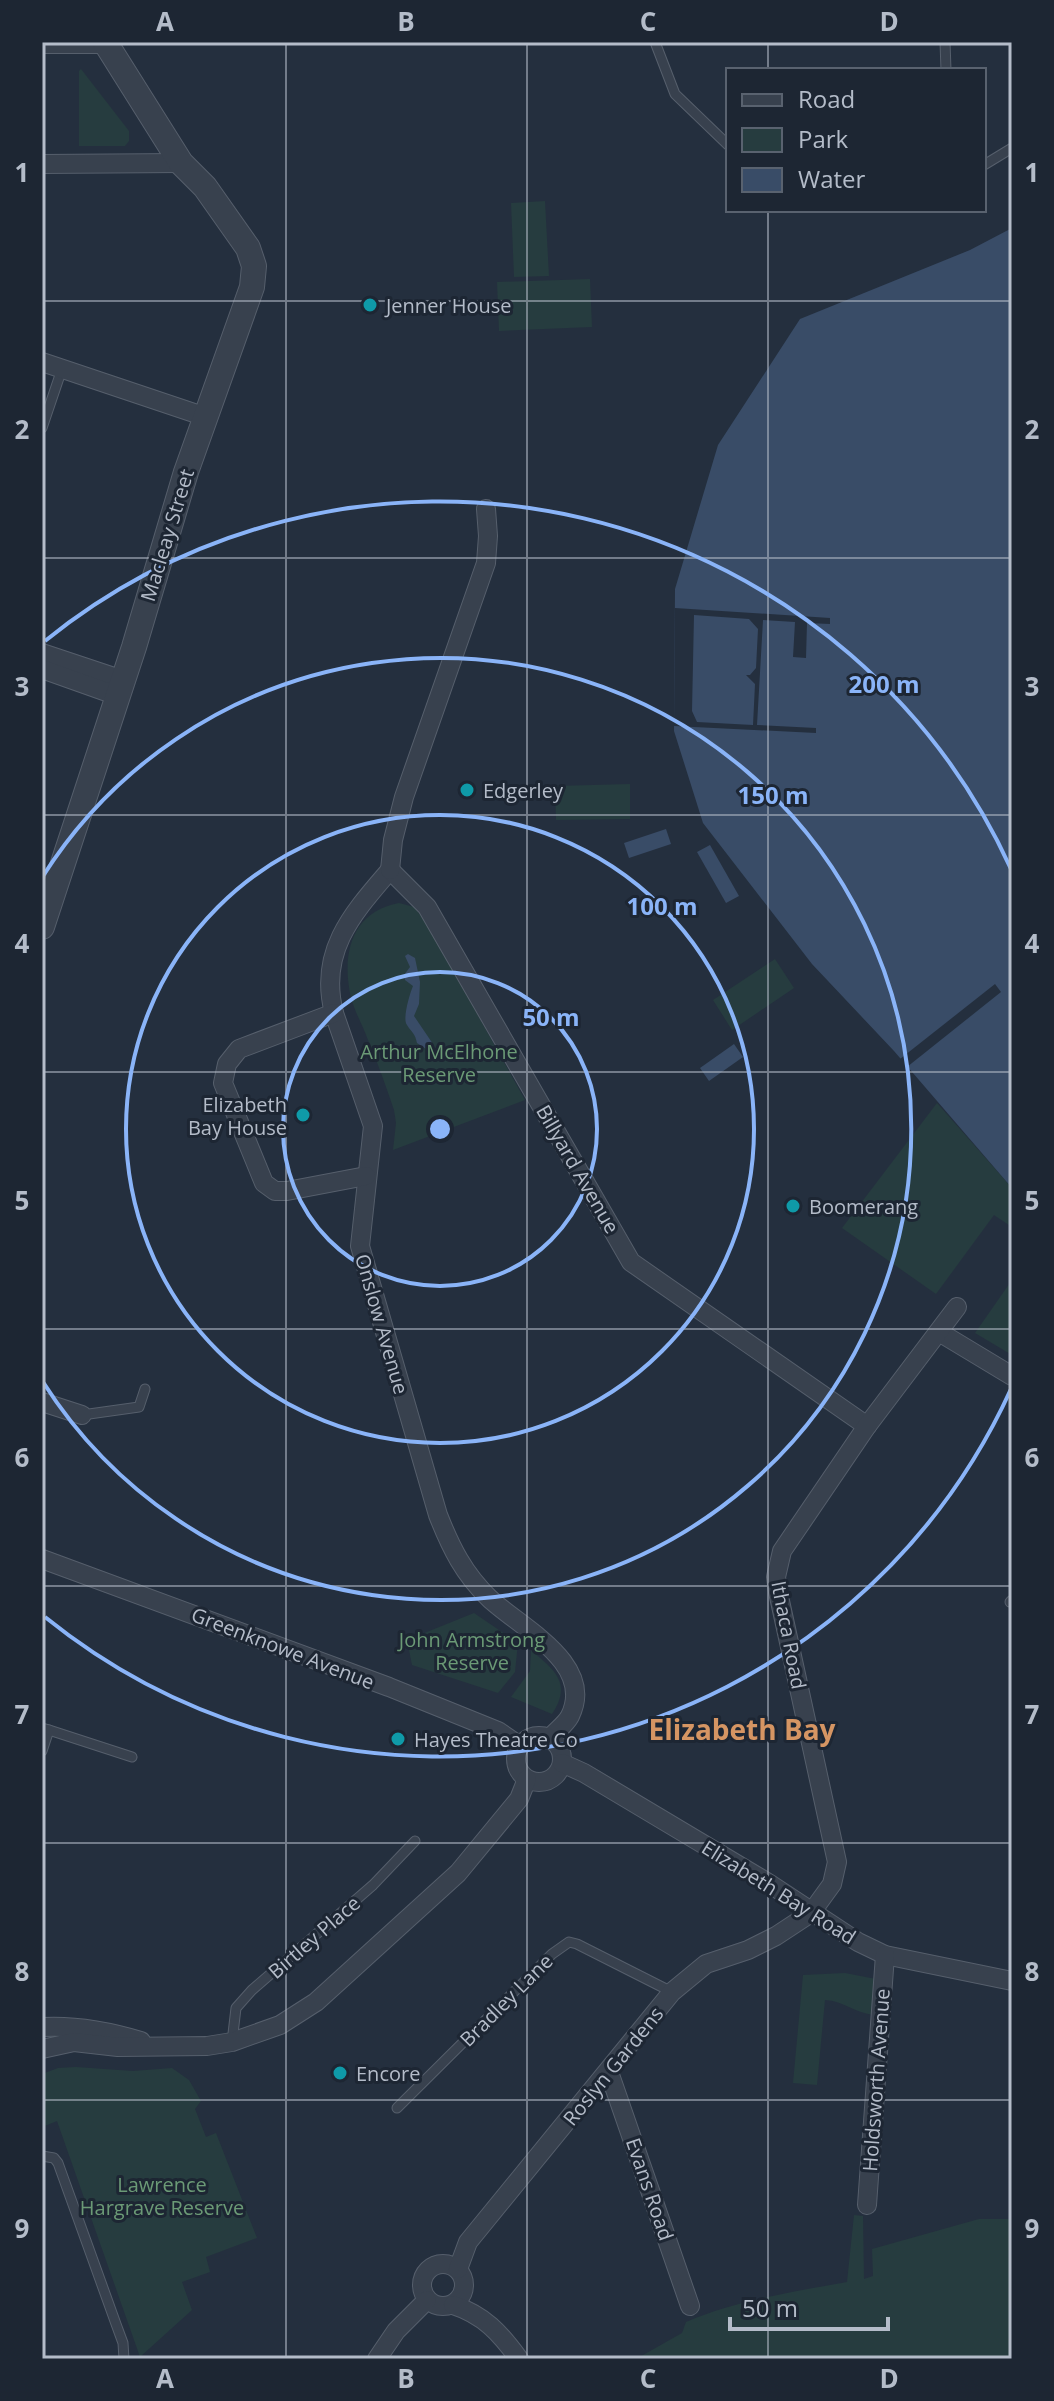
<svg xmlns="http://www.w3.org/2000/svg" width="1054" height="2401" viewBox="0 0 1054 2401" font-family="'Open Sans',sans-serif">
<rect width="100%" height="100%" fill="#242f3e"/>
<g fill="#263c3f">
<path d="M81 69 129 131V141L125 146H79V71Z"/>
<path d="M545 201 549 276 514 277 511 203Z"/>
<path d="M590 279 592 327 499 331 497 282Z"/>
<path d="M630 784V819L556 820 555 786Z"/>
<path d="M399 903 414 907 426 922 525 1100 393 1150 396 1123 394 1110C386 1087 378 1063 368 1040 362 1023 351 1006 349 987 343 946 356 911 399 903Z"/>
<path d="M775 959 794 988 732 1030 713 1000Z"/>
<path d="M937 1103 1012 1188V1227L994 1215 936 1294 842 1228Z"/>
<path d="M1012 1280V1355L975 1333Z"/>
<path d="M474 1613 518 1643 515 1672 498 1693 412 1665 407 1640Z"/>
<path d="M531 1650C554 1670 573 1683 552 1714L511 1697 530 1671Z"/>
<path d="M845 1973 876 1979 874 2015C855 2013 844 2001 825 2000L817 2085 793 2083 803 1975Z"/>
<path d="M76 2067 133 2071 172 2068 189 2080 201 2101 195 2109 206 2137 216 2133 257 2238 206 2257 210 2272 182 2282 192 2310 140 2357 57 2121 42 2127V2074L58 2068Z"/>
<path d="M854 2215 863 2216 864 2279 873 2276 872 2249 979 2219H1012V2359H636L682 2333 686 2322C738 2300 792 2292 847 2282Z"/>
</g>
<g fill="#394c67">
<path d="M1012 228V1188L894 1051 812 964 703 823 674 731 675 589 718 445 800 319 970 250Z"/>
<path d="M666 829 671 844 629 858 624 843Z"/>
<path d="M710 845 739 896 726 903 697 852Z"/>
<path d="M408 954 415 958 420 982 419 1004 414 1016 433 1044V1049L429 1051 417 1043C415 1033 412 1033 407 1025 402 1019 410 993 413 986L405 980 404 975 410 967 405 956Z"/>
<path d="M734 1044 743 1057 709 1081 700 1068Z"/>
</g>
<g fill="#242f3e" fill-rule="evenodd">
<path d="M675 608 830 618V624L807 623 806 658 793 657 795 622 763 620 757 725 816 728V733L674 726ZM694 615 749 619 758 629 756 668 750 675H746L755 684 753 725 697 722 692 711Z"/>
<path d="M995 984 1001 992 907 1067 900 1059Z"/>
</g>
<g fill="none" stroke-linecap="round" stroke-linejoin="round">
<g stroke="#565f6c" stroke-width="11">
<g id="service">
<path d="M655 42 675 94 728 145"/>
<path d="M945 42 946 70"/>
<path d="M984 165 1012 148"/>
<path d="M42 428 62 369"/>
<path d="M82 1415 139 1407 145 1389"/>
<path d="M1010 1602 1012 1600"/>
<path d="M42 1728 49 1730 42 1751"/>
<path d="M49 1730 132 1757"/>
<path d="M232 2042 236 2008 252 1990 373 1885 415 1841"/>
<path d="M397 2108 552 1954 569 1942 577 1944 672 1992"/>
<path d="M42 2156 54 2158 58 2163 116 2324 123 2343 124 2359"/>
</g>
</g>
<g stroke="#565f6c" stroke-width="20">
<g id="minor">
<path d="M42 44H106"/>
<path d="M42 164 181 163"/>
<path d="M42 362 206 417"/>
<path d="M42 653 123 680"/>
<path d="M42 669 118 696"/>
<path d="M390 870C353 913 318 951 334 1013L373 1126 360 1246 438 1515C451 1548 464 1574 489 1598 519 1627 596 1663 570 1716 566 1724 556 1731 550 1738"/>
<path d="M390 870 427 907 631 1262 867 1426"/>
<path d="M390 870 393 840 404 797 486 563 488 536 486 509"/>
<path d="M334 1013 239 1049 227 1064 223 1083 264 1183 275 1191H287L366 1176"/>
<path d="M939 1332 1012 1376"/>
<path d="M42 1402 82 1415"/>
<path d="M42 1559 389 1687 498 1731 520 1746"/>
<circle cx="539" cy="1759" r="23"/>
<path d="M562 1763 584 1773 770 1884 858 1942 885 1955 1012 1981"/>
<path d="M42 2027C77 2025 108 2031 141 2041"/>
<path d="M42 2049 74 2042 118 2047 207 2046 232 2042 280 2025 316 2002 458 1873 519 1799 527 1779"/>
<path d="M609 2072 690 2306"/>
<path d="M867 2205 885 1955"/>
<circle cx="443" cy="2285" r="21"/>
<path d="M458 2269 468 2242 672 1992 706 1964 748 1950 776 1936 811 1913 832 1884 837 1862 778 1592 776 1577 782 1551 867 1426 957 1307"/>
<path d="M453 2305C484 2315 500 2333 519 2359"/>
<path d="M377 2359 396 2331 427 2300"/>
</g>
</g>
<g stroke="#565f6c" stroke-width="26">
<path id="tertiary" d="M42 927 134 647 186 472 252 287 254 266 248 248 205 187 181 163 105 42"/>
</g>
<use href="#service" stroke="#38414e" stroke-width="9"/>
<use href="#minor" stroke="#38414e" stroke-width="18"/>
<use href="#tertiary" stroke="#38414e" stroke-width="24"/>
</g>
<path fill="none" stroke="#b4bcc9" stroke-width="2" stroke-opacity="0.55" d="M286 42V2359M527 42V2359M768 42V70M768 210V2359M42 301H1012M42 558H1012M42 815H1012M42 1072H1012M42 1329H1012M42 1586H1012M42 1843H1012M42 2100H1012"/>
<g fill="none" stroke="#8ab4f8" stroke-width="4">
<circle cx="440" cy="1129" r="157"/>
<circle cx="440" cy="1129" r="314"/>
<path d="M43 876A471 471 0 1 1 43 1382"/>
<path d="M1011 1389A628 628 0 0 1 45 1617M45 641A628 628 0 0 1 1011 869"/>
</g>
<g fill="#0f9aa8" stroke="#1d2633" stroke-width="3">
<circle cx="370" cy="305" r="8"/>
<circle cx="467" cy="790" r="8"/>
<circle cx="303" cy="1115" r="8"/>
<circle cx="793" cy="1206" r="8"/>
<circle cx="398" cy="1739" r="8"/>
<circle cx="340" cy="2073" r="8"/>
</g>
<g text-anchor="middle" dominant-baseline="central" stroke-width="6" stroke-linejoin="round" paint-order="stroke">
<g font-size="20" fill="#b4bcc9" stroke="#1d2633" text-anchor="start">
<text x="386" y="305">Jenner House</text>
<text x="483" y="790">Edgerley</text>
<text x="287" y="1104" text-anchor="end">Elizabeth<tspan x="287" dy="23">Bay House</tspan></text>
<text x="809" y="1206">Boomerang</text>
<text x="414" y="1739">Hayes Theatre Co</text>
<text x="356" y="2073">Encore</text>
</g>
<g font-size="20" fill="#b4bcc9" stroke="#1d2633">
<text transform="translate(167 535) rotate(-73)">Macleay Street</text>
<text transform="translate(578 1169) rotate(60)">Billyard Avenue</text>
<text transform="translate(382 1324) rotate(74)">Onslow Avenue</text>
<text transform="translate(789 1635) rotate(79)">Ithaca Road</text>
<text transform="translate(283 1648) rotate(21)">Greenknowe Avenue</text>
<text transform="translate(779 1892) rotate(32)">Elizabeth Bay Road</text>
<text transform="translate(314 1937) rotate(-41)">Birtley Place</text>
<text transform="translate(506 2000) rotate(-45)">Bradley Lane</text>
<text transform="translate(613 2066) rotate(-51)">Roslyn Gardens</text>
<text transform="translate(876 2080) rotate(-86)">Holdsworth Avenue</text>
<text transform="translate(650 2189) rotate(71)">Evans Road</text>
</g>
<g font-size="20" fill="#6b9a76" stroke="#1d2633">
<text x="439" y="1051">Arthur McElhone<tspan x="439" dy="23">Reserve</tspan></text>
<text x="472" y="1639">John Armstrong<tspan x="472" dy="23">Reserve</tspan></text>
<text x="162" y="2184">Lawrence<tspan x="162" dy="23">Hargrave Reserve</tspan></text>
</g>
<g font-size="28" font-weight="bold" fill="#d59563" stroke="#1d2633">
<text x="742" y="1729">Elizabeth Bay</text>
</g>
</g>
<circle cx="440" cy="1129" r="12" fill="#8ab4f8" stroke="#1d2633" stroke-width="4"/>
<g font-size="24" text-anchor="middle" font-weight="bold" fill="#8ab4f8" stroke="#1d2633" stroke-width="6" stroke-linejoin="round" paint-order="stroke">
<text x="884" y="693">200 m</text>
<text x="773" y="804">150 m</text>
<text x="662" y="915">100 m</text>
<text x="551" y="1026">50 m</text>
</g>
<rect width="1054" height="2401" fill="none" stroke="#1d2633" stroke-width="88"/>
<rect x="726" y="68" width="260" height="144" fill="#1d2633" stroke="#59626f" stroke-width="2"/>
<rect x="742" y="94" width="40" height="12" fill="#38414e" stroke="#59626f" stroke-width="2"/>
<text x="798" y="108" font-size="24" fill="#b4bcc9">Road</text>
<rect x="742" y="128" width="40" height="24" fill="#263c3f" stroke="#59626f" stroke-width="2"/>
<text x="798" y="148" font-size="24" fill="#b4bcc9">Park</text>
<rect x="742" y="168" width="40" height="24" fill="#394c67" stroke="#59626f" stroke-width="2"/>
<text x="798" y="188" font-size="24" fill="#b4bcc9">Water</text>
<path d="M730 2317v12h158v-12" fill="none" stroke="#b4bcc9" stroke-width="4"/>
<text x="742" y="2317" font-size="24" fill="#b4bcc9" stroke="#1d2633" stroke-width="6" paint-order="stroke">50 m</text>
<rect x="44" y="44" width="966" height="2313" fill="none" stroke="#b4bcc9" stroke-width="3"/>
<g font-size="26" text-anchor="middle" font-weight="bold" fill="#b4bcc9">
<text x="165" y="31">A</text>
<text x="406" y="31">B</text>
<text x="648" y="31">C</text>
<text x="889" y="31">D</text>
<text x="22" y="182">1</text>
<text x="1032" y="182">1</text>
<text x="22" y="439">2</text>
<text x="1032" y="439">2</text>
<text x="22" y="696">3</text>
<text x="1032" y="696">3</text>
<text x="22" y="953">4</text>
<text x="1032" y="953">4</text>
<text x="22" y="1210">5</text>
<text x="1032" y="1210">5</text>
<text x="22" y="1467">6</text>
<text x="1032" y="1467">6</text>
<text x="22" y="1724">7</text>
<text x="1032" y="1724">7</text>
<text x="22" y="1981">8</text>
<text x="1032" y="1981">8</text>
<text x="22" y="2238">9</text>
<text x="1032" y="2238">9</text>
<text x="165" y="2388">A</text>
<text x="406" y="2388">B</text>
<text x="648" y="2388">C</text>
<text x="889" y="2388">D</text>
</g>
</svg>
